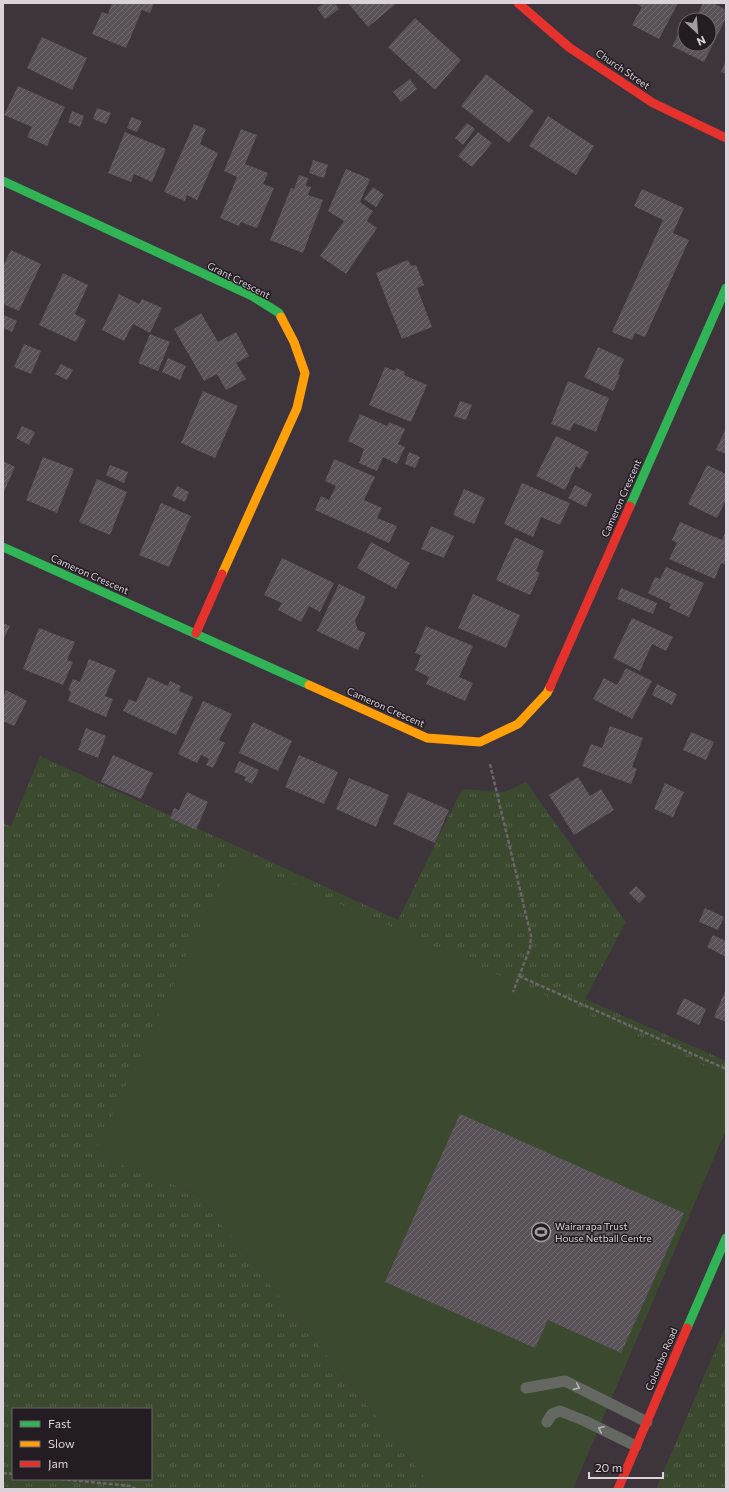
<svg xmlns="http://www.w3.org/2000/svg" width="729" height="1492" viewBox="0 0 729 1492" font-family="Commissioner,sans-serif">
<defs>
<pattern id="park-tufts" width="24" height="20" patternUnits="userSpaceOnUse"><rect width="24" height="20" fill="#3b492f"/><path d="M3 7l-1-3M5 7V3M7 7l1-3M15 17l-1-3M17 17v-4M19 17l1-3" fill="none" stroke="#57624d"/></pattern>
<pattern id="building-hatch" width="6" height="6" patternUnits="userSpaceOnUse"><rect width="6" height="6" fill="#5a5259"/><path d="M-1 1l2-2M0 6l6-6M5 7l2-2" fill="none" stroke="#716a70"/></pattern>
</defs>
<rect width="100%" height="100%" fill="#3e343c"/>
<path fill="#3b492f" d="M233 856 726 1076V1130L573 1489H434L197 1194 93 1154Z"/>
<g fill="url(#park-tufts)" fill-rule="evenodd">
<path d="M40 756 398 920 462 789 505 792 526 782 626 922 585 999 726 1061V1076L233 857 94 1154 197 1194 434 1489H3V823L11 826ZM13 1409H151V1479H13Z"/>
<path d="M726 1326V1489H656L723 1332Z"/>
</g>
<g fill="url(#building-hatch)">
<path d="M112 3H154L150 13 142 10 126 48 92 34 102 12 108 14Z"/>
<path d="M324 3H335L339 9 325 19 317 8Z"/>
<path d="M348 3H397L368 27Z"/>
<path d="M635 3H678L659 39 632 25 642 7Z"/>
<path d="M703 3H713L726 10V18L704 62 672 46 684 24 685 44H709V20H695Z"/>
<path d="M415 18 461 60 435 90 388 47Z"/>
<path d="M42 37 87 58 72 90 27 68Z"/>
<path d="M726 60V74L721 72Z"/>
<path d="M486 74 534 111 509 143 461 106Z"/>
<path d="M410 79 417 89 401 102 393 92Z"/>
<path d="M18 86 65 107 47 146 27 137 32 127 4 115Z"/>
<path d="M97 108 111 113 106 124 93 119Z"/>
<path d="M72 111 84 116 80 127 68 122Z"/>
<path d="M548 116 594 146 576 175 529 146Z"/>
<path d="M131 117 142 121 137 132 127 128Z"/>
<path d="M467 123 475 129 463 145 455 138Z"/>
<path d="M194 124 206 129 200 144 218 153 197 200 187 195 185 201 164 192Z"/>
<path d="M241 129 257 135 245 164 268 173 263 184 274 188 257 228 241 222 239 226 220 218 237 177 224 171Z"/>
<path d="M125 132 166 149 152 182 134 174 131 182 108 173Z"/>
<path d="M478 132 492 143 472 167 458 156Z"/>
<path d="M313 160 328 165 324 178 309 173Z"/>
<path d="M346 169 370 179 360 202 373 211 367 221 377 228 346 274 320 256 344 221 328 211Z"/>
<path d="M299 175 308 178 306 186 311 187 308 195 323 200 303 253 270 240 291 188 294 189Z"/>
<path d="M373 187 384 195 376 207 364 199Z"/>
<path d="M642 189 684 208 673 233 689 240 645 337 635 333 632 340 612 332 663 220 634 206Z"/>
<path d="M11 250 41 264 19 311 3 304V266Z"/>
<path d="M408 260 411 266 416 265 424 285 417 288 432 327 402 339 376 273Z"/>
<path d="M63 273 88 285 75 314 86 320 76 342 39 325Z"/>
<path d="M119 294 139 304 142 299 162 308 150 333 133 324 124 341 102 330Z"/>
<path d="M201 313 218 342 236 332 249 356 236 363 246 379 226 390 217 374 204 381 174 329Z"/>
<path d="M4 315 17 321 12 332 3 328Z"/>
<path d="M150 334 170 342 158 371 138 363Z"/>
<path d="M24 344 41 351 31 374 14 367Z"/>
<path d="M598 347 624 359 618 374 620 375 613 391 584 377Z"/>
<path d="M168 358 186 366 180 380 162 372Z"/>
<path d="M61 364 73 370 67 380 55 374Z"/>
<path d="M385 367 395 371 396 368 405 372 404 375 427 385 411 422 369 405Z"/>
<path d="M568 381 609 398 596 432 574 423 570 431 551 424Z"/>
<path d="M203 391 238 406 215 458 181 443Z"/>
<path d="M460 401 472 405 466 420 454 416Z"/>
<path d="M360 414 387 426 389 422 405 429 398 444 405 447 397 464 383 457 377 471 359 463 364 449 348 441Z"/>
<path d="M22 426 35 432 29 445 16 438Z"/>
<path d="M726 428V454L716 450Z"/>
<path d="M556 436 589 452 580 469 576 466 565 490 536 476Z"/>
<path d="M409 452 420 457 415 468 405 464Z"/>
<path d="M43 457 74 469 57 513 26 500Z"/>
<path d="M334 459 375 477 364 500 382 508 377 518 397 526 389 543 315 510 321 496 329 500 336 486 325 481Z"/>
<path d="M3 461 15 467 3 494Z"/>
<path d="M110 465 128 472 124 483 106 475Z"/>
<path d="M707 465 726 474V500L717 518 688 504Z"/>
<path d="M97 479 127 492 110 535 79 522Z"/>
<path d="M522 483 570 503 560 525 541 517 533 537 504 524Z"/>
<path d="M575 485 592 494 586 507 568 498Z"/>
<path d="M177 486 189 492 185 502 172 496Z"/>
<path d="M464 489 485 498 474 524 453 515Z"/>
<path d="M161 503 191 516 169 567 139 555Z"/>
<path d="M680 522 722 540 726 530V565L721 563 715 579 669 559 677 543 672 540Z"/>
<path d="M431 526 454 536 444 558 421 549Z"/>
<path d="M515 537 544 551 536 571 540 573 530 595 496 580Z"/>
<path d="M371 542 410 563 396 589 357 568Z"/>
<path d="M282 558 334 583 320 612 309 606 301 622 278 610 282 603 264 595Z"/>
<path d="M666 567 704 583 689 617 669 608 671 604 648 593 655 577 660 579Z"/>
<path d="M339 584 366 597 355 621 358 630 366 633 358 650 317 631Z"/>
<path d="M621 588 657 603 653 614 617 599Z"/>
<path d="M473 594 520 615 506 648 458 628Z"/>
<path d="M632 618 673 637 666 651 652 644 640 671 613 658Z"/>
<path d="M3 623 10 626 3 640Z"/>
<path d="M426 626 473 646 459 677 473 683 465 701 426 684 429 677 415 670 421 655 415 653Z"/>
<path d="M39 628 75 642 67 660 73 662 63 685 23 669Z"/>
<path d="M89 659 116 670 105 696 113 699 106 717 68 701 71 692 68 690 73 679 80 682Z"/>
<path d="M626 668 652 681 632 719 593 699 604 678 617 685Z"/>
<path d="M148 677 168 686 170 681 181 686 179 691 193 697 176 735 123 711 129 699 136 702Z"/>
<path d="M657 684 677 694 672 705 652 695Z"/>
<path d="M6 690 27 701 14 726 3 721V697Z"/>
<path d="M203 701 232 714 219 740 225 743 213 768 206 765 209 759 201 755 197 763 178 754Z"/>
<path d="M253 722 292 741 278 771 239 753Z"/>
<path d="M610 726 643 738 632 767 637 769 631 784 582 766 591 744 602 748Z"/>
<path d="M86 728 106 736 98 758 78 750Z"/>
<path d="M691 732 714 742 706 760 683 750Z"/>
<path d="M113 755 153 773 141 799 101 782Z"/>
<path d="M299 755 338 772 324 804 285 787Z"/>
<path d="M239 761 259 770 252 784 244 780 246 777 234 772Z"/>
<path d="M578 777 590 796 601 789 614 810 574 835 549 795Z"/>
<path d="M349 778 389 795 376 827 336 809Z"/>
<path d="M665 783 684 792 673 817 654 809Z"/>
<path d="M187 792 208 802 196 830 170 818 174 808 179 810Z"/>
<path d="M408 792 449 810 435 843 393 824Z"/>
<path d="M636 886 646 896 639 903 629 893Z"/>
<path d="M705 908 724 917 718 930 699 922Z"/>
<path d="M713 935 726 941V957L707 947Z"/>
<path d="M726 989V1022L714 1017Z"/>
<path d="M684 998 706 1009 699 1025 676 1014Z"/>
<path d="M460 1114 684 1213 621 1353 548 1320 535 1348 385 1282Z"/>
</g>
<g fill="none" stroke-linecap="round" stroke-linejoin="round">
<g stroke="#686867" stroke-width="2.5" stroke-dasharray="4 2" stroke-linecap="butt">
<path d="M490 764 531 936 530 948 513 992"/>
<path d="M519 976 726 1069"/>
<path d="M3 1473 13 1474"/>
<path d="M61 1479 130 1486 136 1489"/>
</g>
<g stroke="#656862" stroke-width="11">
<path d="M526 1388 565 1381 647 1422"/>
<path d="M547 1422 552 1414 560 1411 585 1421 636 1446"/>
</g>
<g stroke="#30b455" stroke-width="9">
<path d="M3 181 252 296 279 313 281 317"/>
<path d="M630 506 726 288"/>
<path d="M3 547 309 685"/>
<path d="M687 1328 726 1238"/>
</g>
<g stroke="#ff9f0a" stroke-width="9">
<path d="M222 574 297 408 305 373 294 342 281 317"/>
<path d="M309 685 427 738 480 742 518 724 547 693 550 687"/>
</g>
<g stroke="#e5322d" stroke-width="9">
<path d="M518 3 570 48 653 103 726 138"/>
<path d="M196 633 222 574"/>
<path d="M550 687 630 506"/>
<path d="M618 1489 687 1328"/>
</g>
</g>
<defs><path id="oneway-chevron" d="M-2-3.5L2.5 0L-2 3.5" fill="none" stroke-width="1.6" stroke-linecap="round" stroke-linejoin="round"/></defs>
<g stroke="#b8b2b7">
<use href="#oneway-chevron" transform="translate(577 1387) rotate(26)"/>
<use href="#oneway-chevron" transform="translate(601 1429) rotate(-154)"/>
</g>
<defs>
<g id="stadium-ring" transform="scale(1)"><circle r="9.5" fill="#231c23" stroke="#a59ba3" stroke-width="1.5"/><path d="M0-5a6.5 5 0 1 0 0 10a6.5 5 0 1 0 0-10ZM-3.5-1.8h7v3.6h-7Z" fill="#a59ba3"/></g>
</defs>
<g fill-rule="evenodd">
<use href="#stadium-ring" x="541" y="1232"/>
</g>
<g text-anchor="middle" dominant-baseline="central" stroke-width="3" stroke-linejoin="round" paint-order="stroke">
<g font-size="10" fill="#dcd2db" stroke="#231c23">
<text transform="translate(623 69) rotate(34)">Church Street</text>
<text transform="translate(239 280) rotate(27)">Grant Crescent</text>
<text transform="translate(621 498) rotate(-66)">Cameron Crescent</text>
<text transform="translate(90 574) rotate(24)">Cameron Crescent</text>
<text transform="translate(386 707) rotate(24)">Cameron Crescent</text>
<text transform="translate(661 1359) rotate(-67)">Colombo Road</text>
</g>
<g font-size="10" fill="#dcd2db" stroke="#231c23" text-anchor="start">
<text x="555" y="1226">Wairarapa Trust<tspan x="555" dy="12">House Netball Centre</tspan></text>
</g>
</g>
<rect width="729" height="1492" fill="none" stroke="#dcd2db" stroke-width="8"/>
<rect x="12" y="1408" width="140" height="72" fill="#231c23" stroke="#6d656d"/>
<rect x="20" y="1421" width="20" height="6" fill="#30b455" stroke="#6d656d"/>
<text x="48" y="1428" font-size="12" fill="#dcd2db">Fast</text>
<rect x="20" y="1441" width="20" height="6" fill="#ff9f0a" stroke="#6d656d"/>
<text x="48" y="1448" font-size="12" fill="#dcd2db">Slow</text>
<rect x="20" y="1461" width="20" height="6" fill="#e5322d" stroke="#6d656d"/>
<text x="48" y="1468" font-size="12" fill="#dcd2db">Jam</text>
<g transform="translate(697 32) rotate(154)"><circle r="19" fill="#231c23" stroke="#6d656d"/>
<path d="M0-3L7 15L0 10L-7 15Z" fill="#a59ba3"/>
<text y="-6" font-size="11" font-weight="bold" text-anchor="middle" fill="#dcd2db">N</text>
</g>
<path d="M589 1472v6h74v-6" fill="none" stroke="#dcd2db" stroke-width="2"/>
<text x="595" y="1472" font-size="12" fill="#dcd2db" stroke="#231c23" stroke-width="3" paint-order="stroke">20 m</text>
</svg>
